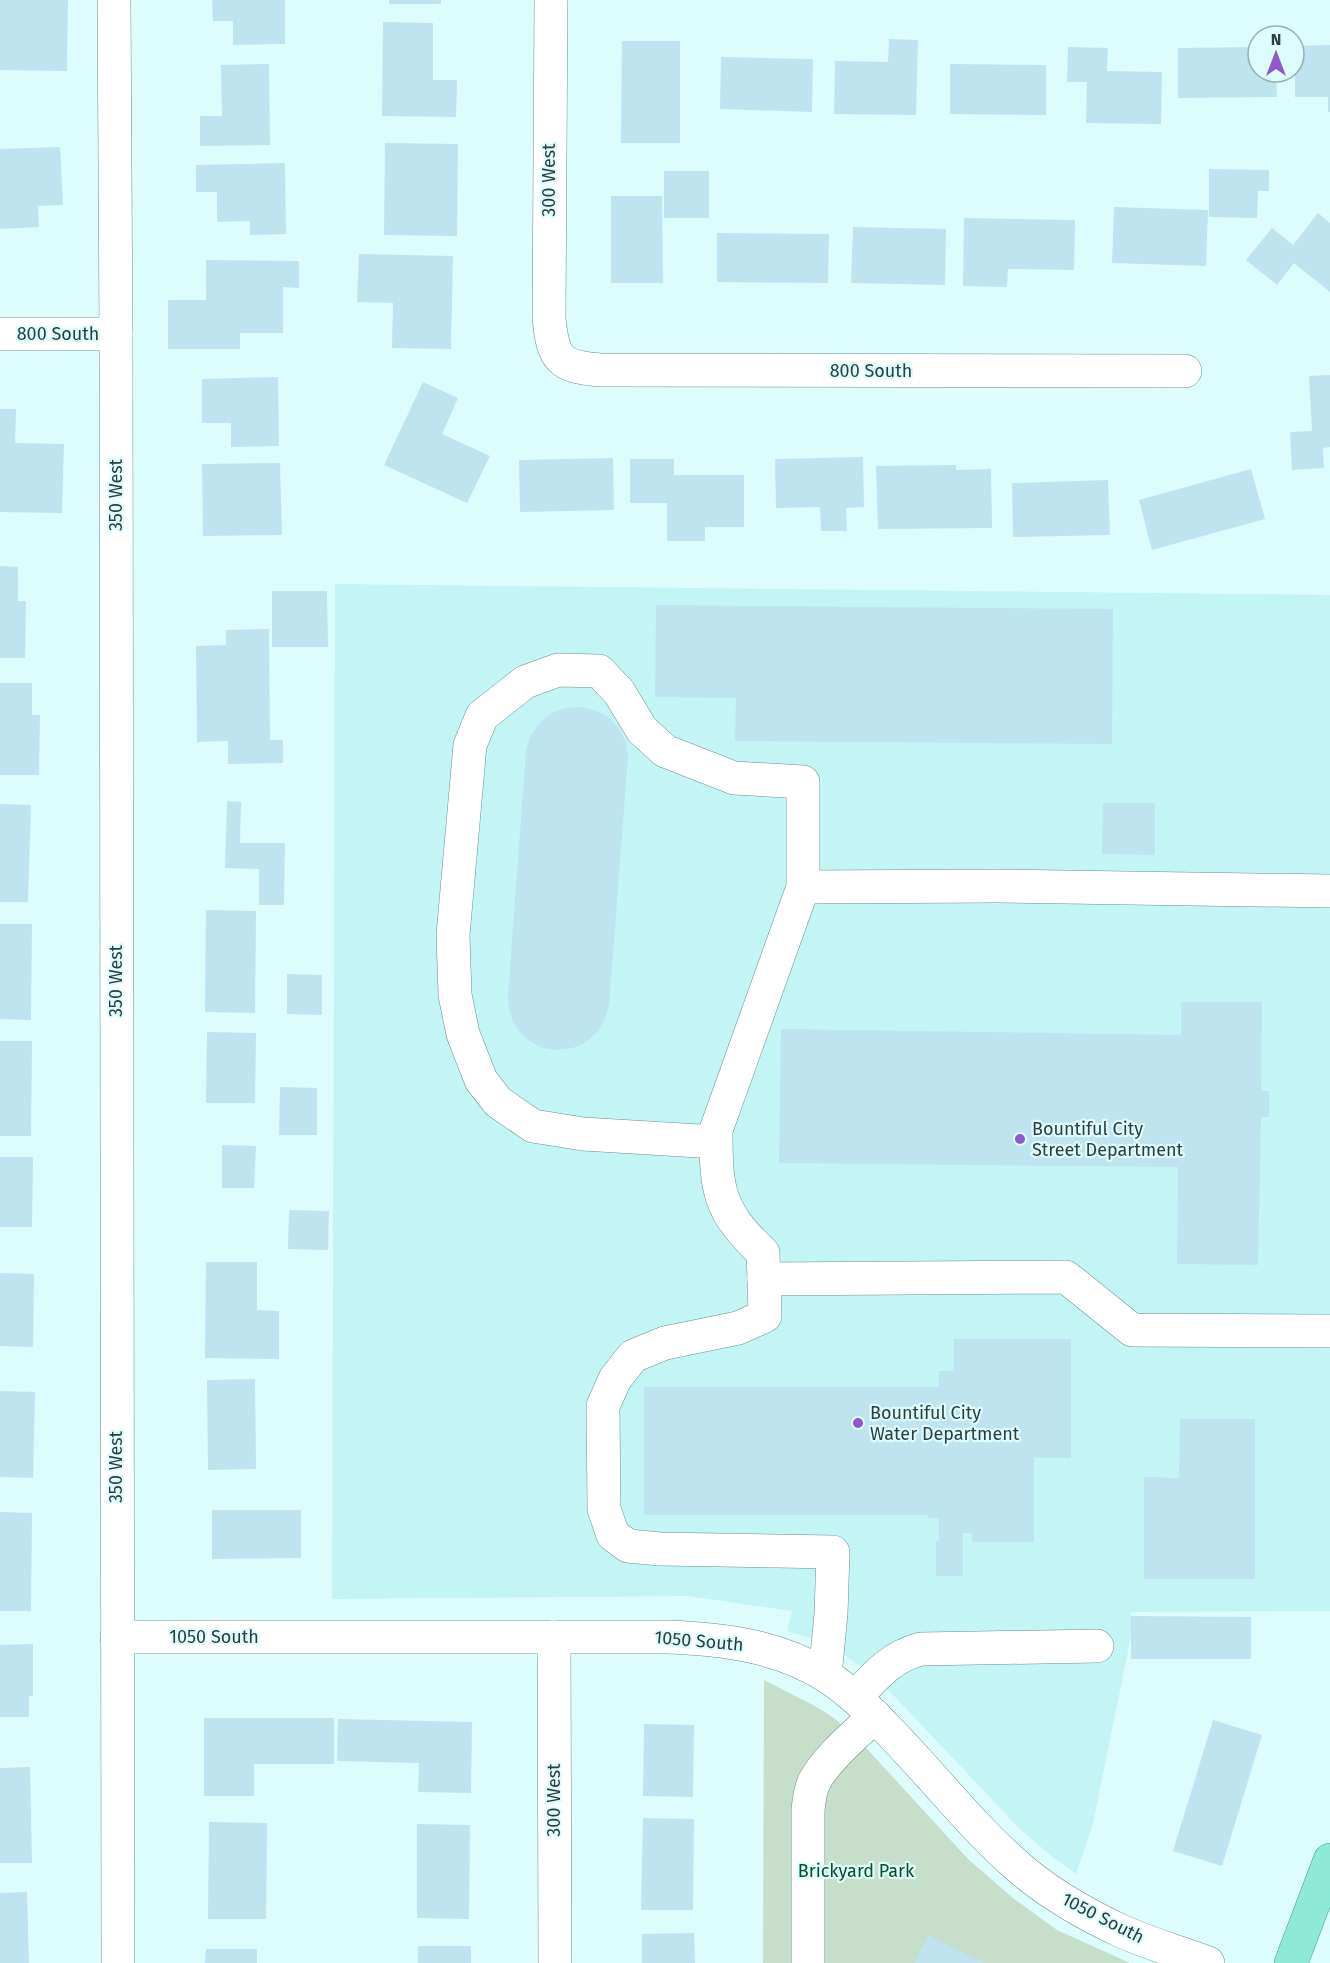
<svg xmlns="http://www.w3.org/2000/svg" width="1330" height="1963" viewBox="0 0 1330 1963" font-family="'Fira Sans',sans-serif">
<rect width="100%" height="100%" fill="#ddfdfd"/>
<path fill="#c2f5f4" d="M335 584 1330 595V1611L1131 1612V1637L1093 1823 1076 1874 1050 1855 1019 1828 895 1697 870 1673 844 1655 819 1641 787 1631 792 1611 688 1596 332 1599Z"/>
<path fill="#c5dfcb" d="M764 1680 815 1706 834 1718 857 1738 969 1860 1013 1898 1057 1930 1130 1963H763Z"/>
<g fill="#bee4ef">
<path d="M0 0H68L67 71 0 70Z"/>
<path d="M212 0H285V44L233 45V21H213Z"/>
<rect x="389" y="0" width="52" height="4"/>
<path d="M383 22 433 23V80H457L456 117 382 116Z"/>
<path d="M889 39 918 40 916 115 834 114 835 61 888 62Z"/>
<path d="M622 41H680V143H621Z"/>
<path d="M1330 45V112H1328V97H1295V46Z"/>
<path d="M1068 47 1108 48 1107 71 1162 72 1161 124 1086 123 1087 82H1067Z"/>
<path d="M1258 47V72H1276L1277 97 1178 98V48Z"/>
<path d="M721 57 813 59 812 112 720 109Z"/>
<path d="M269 64 270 145 200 146V116H222L221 65Z"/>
<path d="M950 64 1046 65V115L950 114Z"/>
<path d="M385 143 458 144 457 236 384 235Z"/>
<path d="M60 147 63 205 38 206 39 227 0 229V149Z"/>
<path d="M285 163 286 234 250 235V221L217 222V192H196V165Z"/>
<path d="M1209 169 1269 170V191H1258L1257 218 1209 217Z"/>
<rect x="664" y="171" width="45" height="47"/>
<path d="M611 196H662L663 283H611Z"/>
<path d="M1114 207 1208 210 1206 266 1112 263Z"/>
<path d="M1318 213 1330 223V292L1294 263 1277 285 1246 260 1272 228 1293 245Z"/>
<path d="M964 218 1075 220 1074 270 1008 269 1007 287 963 286Z"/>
<path d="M853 227 946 229 945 285 851 283Z"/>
<path d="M717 233 829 234 828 283 717 282Z"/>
<path d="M359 254 453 256 451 349 392 348 393 303 357 302Z"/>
<path d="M206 260 299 261V288L283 287V333H240V349H168V300H206Z"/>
<path d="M1330 375V447L1323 448 1324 468 1292 470 1290 432 1312 431 1309 376Z"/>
<path d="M278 377 279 446 231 447V423H202V379Z"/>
<path d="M423 382 458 398 442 434 490 456 467 503 384 465Z"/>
<path d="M0 409H16L15 443 64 444 62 513 0 512Z"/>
<path d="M863 457 864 507 846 508 847 531H821L820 507 776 508 775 459Z"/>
<path d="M613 458 614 510 520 512 519 460Z"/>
<path d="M630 459H674V475H744V527H705V541H667V503H630Z"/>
<path d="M280 463 282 535 203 536 202 464Z"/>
<path d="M956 465V470L991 469 992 528 878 529 876 466Z"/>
<path d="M1251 469 1265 519 1152 550 1139 500Z"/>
<path d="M1108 480 1110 535 1013 537 1012 483Z"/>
<path d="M0 566 18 567V601H26L25 658H0Z"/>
<path d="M272 591H327L328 647H272Z"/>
<path d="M656 605 1113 609 1112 744 735 741 736 698 655 697Z"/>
<path d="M269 629 270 740H283V763L228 764V741L197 742 196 646 226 645V630Z"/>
<path d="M0 683H32V715H40L39 775H0Z"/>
<path d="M580 707 595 710 608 717 619 729 626 742 628 757 609 1005 605 1019 597 1032 586 1042 573 1048 558 1050 543 1048 531 1042 520 1033 513 1022 509 1009 508 996 526 751 530 737 539 724 550 714 565 708Z"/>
<path d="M227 801 241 802 240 843H285L284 905H259V869L225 868Z"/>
<path d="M1103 803H1155V855L1102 854Z"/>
<path d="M0 804 31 805 28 902H0Z"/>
<path d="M206 910 256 911 255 1013 205 1012Z"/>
<path d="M0 924H32L31 1020 0 1019Z"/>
<path d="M287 974 322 975V1015L287 1014Z"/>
<path d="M1181 1002H1262L1261 1091H1269V1117H1261L1258 1265 1177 1264 1178 1167 779 1163 781 1029 1181 1035Z"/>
<path d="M207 1032 256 1033 255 1103H206Z"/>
<path d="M0 1041H32L31 1136H0Z"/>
<path d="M280 1087 317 1088V1135H279Z"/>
<path d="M222 1145 256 1146 254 1188H222Z"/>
<path d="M0 1157H33L32 1227H0Z"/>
<path d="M289 1210 329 1211 328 1250 288 1249Z"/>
<path d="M206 1262H257V1310L279 1311V1359L205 1358Z"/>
<path d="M0 1273 34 1274 33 1347 0 1346Z"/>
<path d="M954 1339H1071V1458H1034V1542H972V1533H963V1576H936V1541H939V1518H928V1515H644V1387H939V1371H954Z"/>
<path d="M255 1379 256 1469 208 1470 207 1380Z"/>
<path d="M0 1391 35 1392 33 1478 0 1477Z"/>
<path d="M1180 1419H1255V1579H1144V1477L1179 1478Z"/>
<path d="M212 1510H301V1558L212 1559Z"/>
<path d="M0 1512 32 1513 31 1611H0Z"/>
<path d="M1131 1616 1251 1617V1659H1131Z"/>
<path d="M33 1644V1696H29V1717H0V1645Z"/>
<path d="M204 1718H334V1764H254V1796H204Z"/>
<path d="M338 1719 472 1722 471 1793 418 1792 419 1763 337 1761Z"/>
<path d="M1213 1720 1262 1735 1222 1866 1173 1851Z"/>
<path d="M644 1724 694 1725 693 1797 643 1796Z"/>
<path d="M30 1767 32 1863H0V1768Z"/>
<path d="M643 1818 694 1819 693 1910H641Z"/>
<path d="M209 1822 267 1823 266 1919H208Z"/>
<path d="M417 1824 470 1825 469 1919 417 1918Z"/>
<path d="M27 1892 29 1963H0V1893Z"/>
<path d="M694 1933 695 1963H642V1934Z"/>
<path d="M928 1935 984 1963H914Z"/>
<rect x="418" y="1946" width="53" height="17"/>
<path d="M206 1949H257V1963H205Z"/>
</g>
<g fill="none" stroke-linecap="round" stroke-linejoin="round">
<g stroke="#6a9090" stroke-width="34">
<g id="minor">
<path d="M114 0 116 334 118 1963"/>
<path d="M551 0 549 318C553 359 559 367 601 370L1185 371"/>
<path d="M0 334H116"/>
<path d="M803 887 998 886 1330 891"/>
<path d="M716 1142 583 1134 533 1126 498 1102 481 1080 463 1034 455 995 453 935 470 745 482 716 525 682 558 670 599 671 619 692 642 730 665 751 734 778 803 782V887L716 1130C716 1191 718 1210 763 1253L764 1279 1066 1277 1132 1330 1330 1331"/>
<path d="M764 1279 765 1316 738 1328 665 1343 633 1356 615 1379 603 1406 604 1509 613 1535 628 1546 660 1549 833 1552 831 1614 825 1675"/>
<path d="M117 1637H668C723 1639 778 1646 825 1675 850 1691 870 1711 890 1732 932 1775 970 1824 1015 1864 1045 1891 1083 1913 1119 1930 1147 1943 1179 1952 1208 1963"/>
<path d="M554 1637 555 1963"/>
<path d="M856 1697C875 1676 892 1656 921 1649L1097 1646"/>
<path d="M808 1963V1810C809 1800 810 1791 814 1782 826 1759 856 1734 875 1716"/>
</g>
</g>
<g stroke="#3ba48d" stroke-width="34">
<path id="major" d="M1291 1963 1330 1860"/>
</g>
<use href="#minor" stroke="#fff" stroke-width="33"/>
<use href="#major" stroke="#8eead4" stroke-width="33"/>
</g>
<g fill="#8f58d0" stroke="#ddfdfd" stroke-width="2">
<circle cx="1020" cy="1139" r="6"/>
<circle cx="858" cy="1423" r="6"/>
</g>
<g text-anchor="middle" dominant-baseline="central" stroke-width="4.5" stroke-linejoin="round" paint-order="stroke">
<g font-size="18" fill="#2d3d3d" stroke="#ddfdfd">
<text transform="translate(549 180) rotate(-90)">300 West</text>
<text x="58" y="334">800 South</text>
<text x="871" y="371">800 South</text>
<text transform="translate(116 495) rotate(-90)">350 West</text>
<text transform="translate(116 981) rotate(-90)">350 West</text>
<text transform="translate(116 1467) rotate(-90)">350 West</text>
<text x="214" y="1637">1050 South</text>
<text transform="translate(699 1641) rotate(5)">1050 South</text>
<text transform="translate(554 1800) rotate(-90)">300 West</text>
<text transform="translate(1103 1918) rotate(27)">1050 South</text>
</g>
<g font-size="18" fill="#2d3d3d" stroke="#ddfdfd" text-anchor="start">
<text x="1032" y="1129">Bountiful City<tspan x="1032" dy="21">Street Department</tspan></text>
<text x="870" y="1413">Bountiful City<tspan x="870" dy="21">Water Department</tspan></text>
</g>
<g font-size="18" fill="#094d26" stroke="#ddfdfd">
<text x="856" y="1871">Brickyard Park</text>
</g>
</g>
<g transform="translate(1276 54)"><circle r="28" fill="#ddfdfd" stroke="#97b0b0" stroke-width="1.5"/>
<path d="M0-4.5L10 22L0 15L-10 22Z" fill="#8f58d0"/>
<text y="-9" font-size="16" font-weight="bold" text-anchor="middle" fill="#2d3d3d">N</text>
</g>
</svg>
